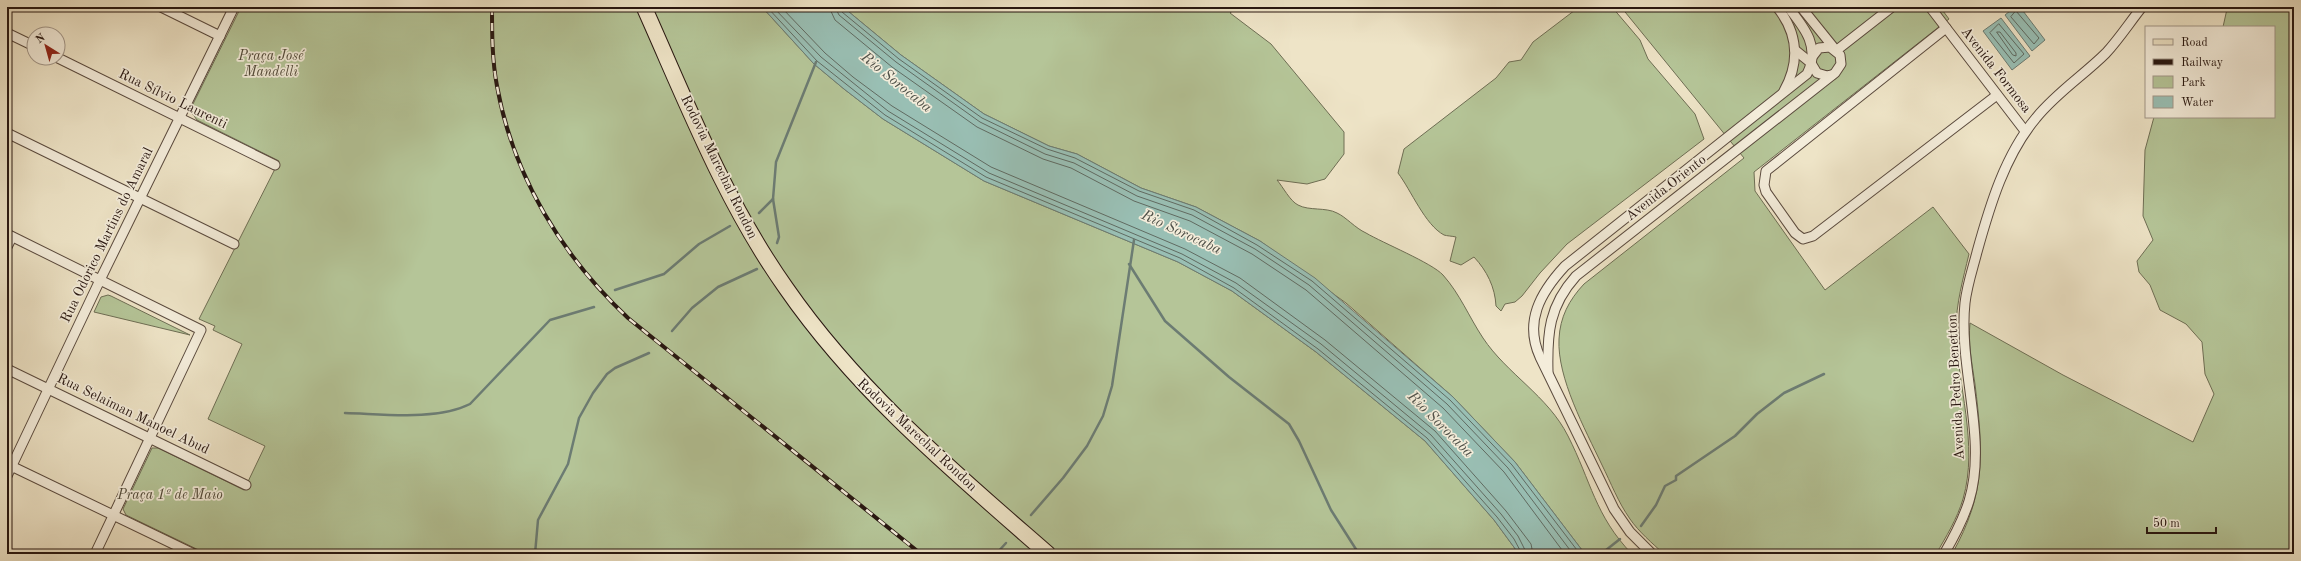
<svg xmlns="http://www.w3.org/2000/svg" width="2301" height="561" viewBox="0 0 2301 561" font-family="'Old Standard TT',serif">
<rect width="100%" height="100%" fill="#eee4c7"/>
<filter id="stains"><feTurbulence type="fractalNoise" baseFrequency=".005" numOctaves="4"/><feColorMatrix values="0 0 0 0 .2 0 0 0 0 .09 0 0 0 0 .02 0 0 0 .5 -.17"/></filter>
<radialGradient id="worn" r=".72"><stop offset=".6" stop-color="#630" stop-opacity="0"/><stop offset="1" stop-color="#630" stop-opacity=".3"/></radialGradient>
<g fill="#b5c598" stroke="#6e6e54">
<path d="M241 7H762L814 64 844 89 883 119 984 181 1178 262 1232 291 1316 352 1425 441 1494 520 1519 554H207L126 515 123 509 152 448H158L244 490 265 446 208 419 242 344 213 330 215 326 199 319 279 161 197 120 192 113 193 104Z"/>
<path d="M843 7H1237L1230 13 1271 44 1344 132V154L1325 179 1307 184 1277 180C1283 187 1290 201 1298 205 1309 211 1326 207 1337 213 1346 217 1355 228 1366 233 1383 243 1432 263 1443 275 1460 294 1469 317 1483 338 1507 374 1548 396 1568 436 1591 481 1595 516 1632 554H1585L1515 462 1453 397 1346 303 1260 241 1196 207 1141 188 1077 154 1049 146 984 114 901 55Z"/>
<path d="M1579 7H1612L1640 40 1648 59 1695 114 1704 139 1567 244 1540 273 1522 296 1515 302 1505 304 1501 311 1496 306C1495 287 1487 271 1474 257L1461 265 1450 261 1456 237C1452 236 1447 236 1444 235 1425 225 1411 190 1398 173L1404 149 1496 78 1509 62 1521 60 1533 42Z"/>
<path d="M1621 7H1940L1949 19 1754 172 1755 191 1825 290 1933 207 1969 254C1963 279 1956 304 1956 329 1957 385 1979 444 1963 499 1957 519 1946 537 1936 554H1664C1652 543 1639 532 1630 519 1618 502 1611 483 1602 465 1585 429 1557 378 1559 339 1560 317 1569 300 1584 284L1744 158Z"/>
<path d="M2223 7H2294V554H1952C1987 492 1983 451 1975 384 1972 364 1968 343 1970 323L2063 375 2193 442 2214 394 2205 374 2202 342 2186 324 2160 310 2150 285 2139 272 2137 261 2153 240 2143 216 2145 150 2154 117H2274V27H2223L2227 9Z"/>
<path d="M108 295 111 296 190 335 94 312 101 297Z"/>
</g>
<g fill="#99bfb4" stroke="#6c7c73">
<path d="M762 7H843L901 55 984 114 1049 146 1077 154 1141 188 1196 207 1260 241 1315 278 1453 397 1515 462 1585 554H1519L1494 520 1425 441 1316 352 1232 291 1178 262 984 181 883 119 844 89 814 64Z"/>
<path d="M2015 7H2020L2045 40 2032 51 2005 15Z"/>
<path d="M2001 18 2030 56 2012 70 1983 31Z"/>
</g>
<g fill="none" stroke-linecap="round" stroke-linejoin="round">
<g stroke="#606b62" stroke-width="1">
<path d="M767 7 817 61 885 115 986 177 1180 258 1234 288 1318 349 1427 438 1497 517 1514 539 1522 554"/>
<path d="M773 7 821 57 888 111 989 173 1182 254 1236 283 1321 344 1431 435 1501 514 1518 536 1527 554"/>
<path d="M781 7 825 53 853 77 892 106 991 167 1185 249 1240 278 1325 340 1435 431 1506 511 1531 544 1533 554"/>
<path d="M829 7 835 20 892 67 977 127 1043 159 1071 168 1134 201 1190 221 1252 254 1306 290 1443 408 1504 472 1565 554"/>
<path d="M835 7 839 15 896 62 980 122 1045 154 1074 163 1137 196 1192 215 1255 249 1309 285 1447 404 1508 468 1573 554"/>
<path d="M841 7 842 12 899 59 982 118 1047 149 1075 158 1139 191 1194 210 1257 245 1312 281 1450 400 1512 465 1580 554"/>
<path d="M2016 11 2039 38 2034 44 2011 17Z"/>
<path d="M1999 24 2024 54 2014 63 1990 33Z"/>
<path d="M1997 32H2000L2016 53V56L2013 55Z"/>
</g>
<g stroke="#6c7c73" stroke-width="2.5">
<path d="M759 213 773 199"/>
<path d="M777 243 779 237 773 199 776 162 816 62"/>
<path d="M1129 264 1165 321 1229 377 1289 424 1299 441 1331 510 1359 554"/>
<path d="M615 290 664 274 699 244 730 226"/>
<path d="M672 331 692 308 718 287 757 269"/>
<path d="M345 413C383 414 436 421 470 404L550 320 594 307"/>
<path d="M1031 515 1063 478 1087 446 1103 416 1112 386 1134 240"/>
<path d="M1641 526 1656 505 1665 486 1676 480V476L1735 436 1757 414 1784 393 1824 374"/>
<path d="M535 554 538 520 568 464 579 418 593 393 607 374 615 368 649 353"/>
<path d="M996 554 1006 543"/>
<path d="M1601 554 1620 539"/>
</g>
<g stroke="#5a4a3e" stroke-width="11">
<g id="street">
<path d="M161 7 220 36"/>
<path d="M1777 7C1798 33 1800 62 1784 91"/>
<path d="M1801 7 1834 48"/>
<path d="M1930 7 2025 131"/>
<path d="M1946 28 1766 171 1764 185 1766 192 1795 233 1803 239 1813 236 1997 95"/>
<path d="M7 33 34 46"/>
<path d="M1795 50 1811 63 1817 73 1827 76 1832 75"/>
<path d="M1837 50 1892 7"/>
<path d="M58 58 275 165"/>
<path d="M7 133 234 244"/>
<path d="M7 234 201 330 95 554"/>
<path d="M7 247 12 237"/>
<path d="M7 369 246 485"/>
<path d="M1548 372C1547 333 1549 306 1576 276L1835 73 1841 64 1840 55 1830 47 1819 48 1812 57"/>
<path d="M7 464 194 554"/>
<path d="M7 476 100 280 234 7"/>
<path d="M1652 554 1630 532 1614 509 1540 357C1524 322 1540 293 1565 266L1807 74C1821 47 1804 27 1788 7"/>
<path d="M1944 554C1954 537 1963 520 1969 501 1988 439 1958 367 1965 303 1967 285 1973 268 1977 252 1990 205 2005 155 2036 118 2056 93 2084 75 2106 53 2119 39 2130 22 2142 7"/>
</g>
</g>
<g stroke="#281711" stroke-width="17">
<path id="primary" d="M644 7C687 103 725 202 786 288 858 392 953 471 1048 554"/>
</g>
<use href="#street" stroke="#f4eddb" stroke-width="9"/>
<use href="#primary" stroke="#eee4c7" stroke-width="15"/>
<g stroke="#281711" stroke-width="4">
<path id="rail" d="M492 7C492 33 492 60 497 86 513 176 562 256 628 318L921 554"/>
</g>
<use href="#rail" stroke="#f4eddb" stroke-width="2.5" stroke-dasharray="8" stroke-linecap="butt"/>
</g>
<g text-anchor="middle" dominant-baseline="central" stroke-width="3.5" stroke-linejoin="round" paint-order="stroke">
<g font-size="14" font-style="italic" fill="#524b3a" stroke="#f4eddb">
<text x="271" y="56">Praça José<tspan x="271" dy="16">Mandelli</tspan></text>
<text x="170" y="495">Praça 1º de Maio</text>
</g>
<g font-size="14" fill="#281711" stroke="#f4eddb">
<text transform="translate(1996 70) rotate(52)">Avenida Formosa</text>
<text transform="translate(173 99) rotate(26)">Rua Sílvio Laurenti</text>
<text transform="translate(719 167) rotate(64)">Rodovia Marechal Rondon</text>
<text transform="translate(1666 188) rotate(-38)">Avenida Oriento</text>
<text transform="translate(107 235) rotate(-64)">Rua Odorico Martins do Amaral</text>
<text transform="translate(1956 387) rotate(-93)">Avenida Pedro Benetton</text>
<text transform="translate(133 414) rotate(26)">Rua Selaiman Manoel Abud</text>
<text transform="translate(917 435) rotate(43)">Rodovia Marechal Rondon</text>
</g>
<g font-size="15" font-style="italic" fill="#50524a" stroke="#f4eddb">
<text transform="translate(896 83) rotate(39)">Rio Sorocaba</text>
<text transform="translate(1181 233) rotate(25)">Rio Sorocaba</text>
<text transform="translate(1440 425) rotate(45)">Rio Sorocaba</text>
</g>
</g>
<rect width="2301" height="561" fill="none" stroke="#eee4c7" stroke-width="24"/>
<rect x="8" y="8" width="2285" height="545" fill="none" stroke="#281711" stroke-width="2"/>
<rect x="12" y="12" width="2277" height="537" fill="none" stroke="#281711"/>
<rect x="2145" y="26" width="130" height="92" fill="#f4eddb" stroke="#a2978a"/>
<rect x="2153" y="39" width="20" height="6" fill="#eee4c7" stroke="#a2978a"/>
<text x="2181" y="46" font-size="12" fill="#281711">Road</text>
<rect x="2153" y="59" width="20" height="6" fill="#281711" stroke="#a2978a"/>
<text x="2181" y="66" font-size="12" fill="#281711">Railway</text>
<rect x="2153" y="76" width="20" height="12" fill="#b5c598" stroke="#a2978a"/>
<text x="2181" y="86" font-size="12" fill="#281711">Park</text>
<rect x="2153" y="96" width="20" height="12" fill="#99bfb4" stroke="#a2978a"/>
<text x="2181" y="106" font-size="12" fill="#281711">Water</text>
<g transform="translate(46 46) rotate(323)"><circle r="19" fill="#f4eddb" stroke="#a2978a"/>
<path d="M0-3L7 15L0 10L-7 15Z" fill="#8f2418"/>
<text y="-6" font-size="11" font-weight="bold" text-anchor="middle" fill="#281711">N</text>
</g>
<path d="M2147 527v6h69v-6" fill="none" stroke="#281711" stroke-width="2"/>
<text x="2153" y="527" font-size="12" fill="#281711" stroke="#f4eddb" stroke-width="3" paint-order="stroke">50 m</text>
<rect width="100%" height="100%" filter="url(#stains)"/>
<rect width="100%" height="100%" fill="url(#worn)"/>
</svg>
